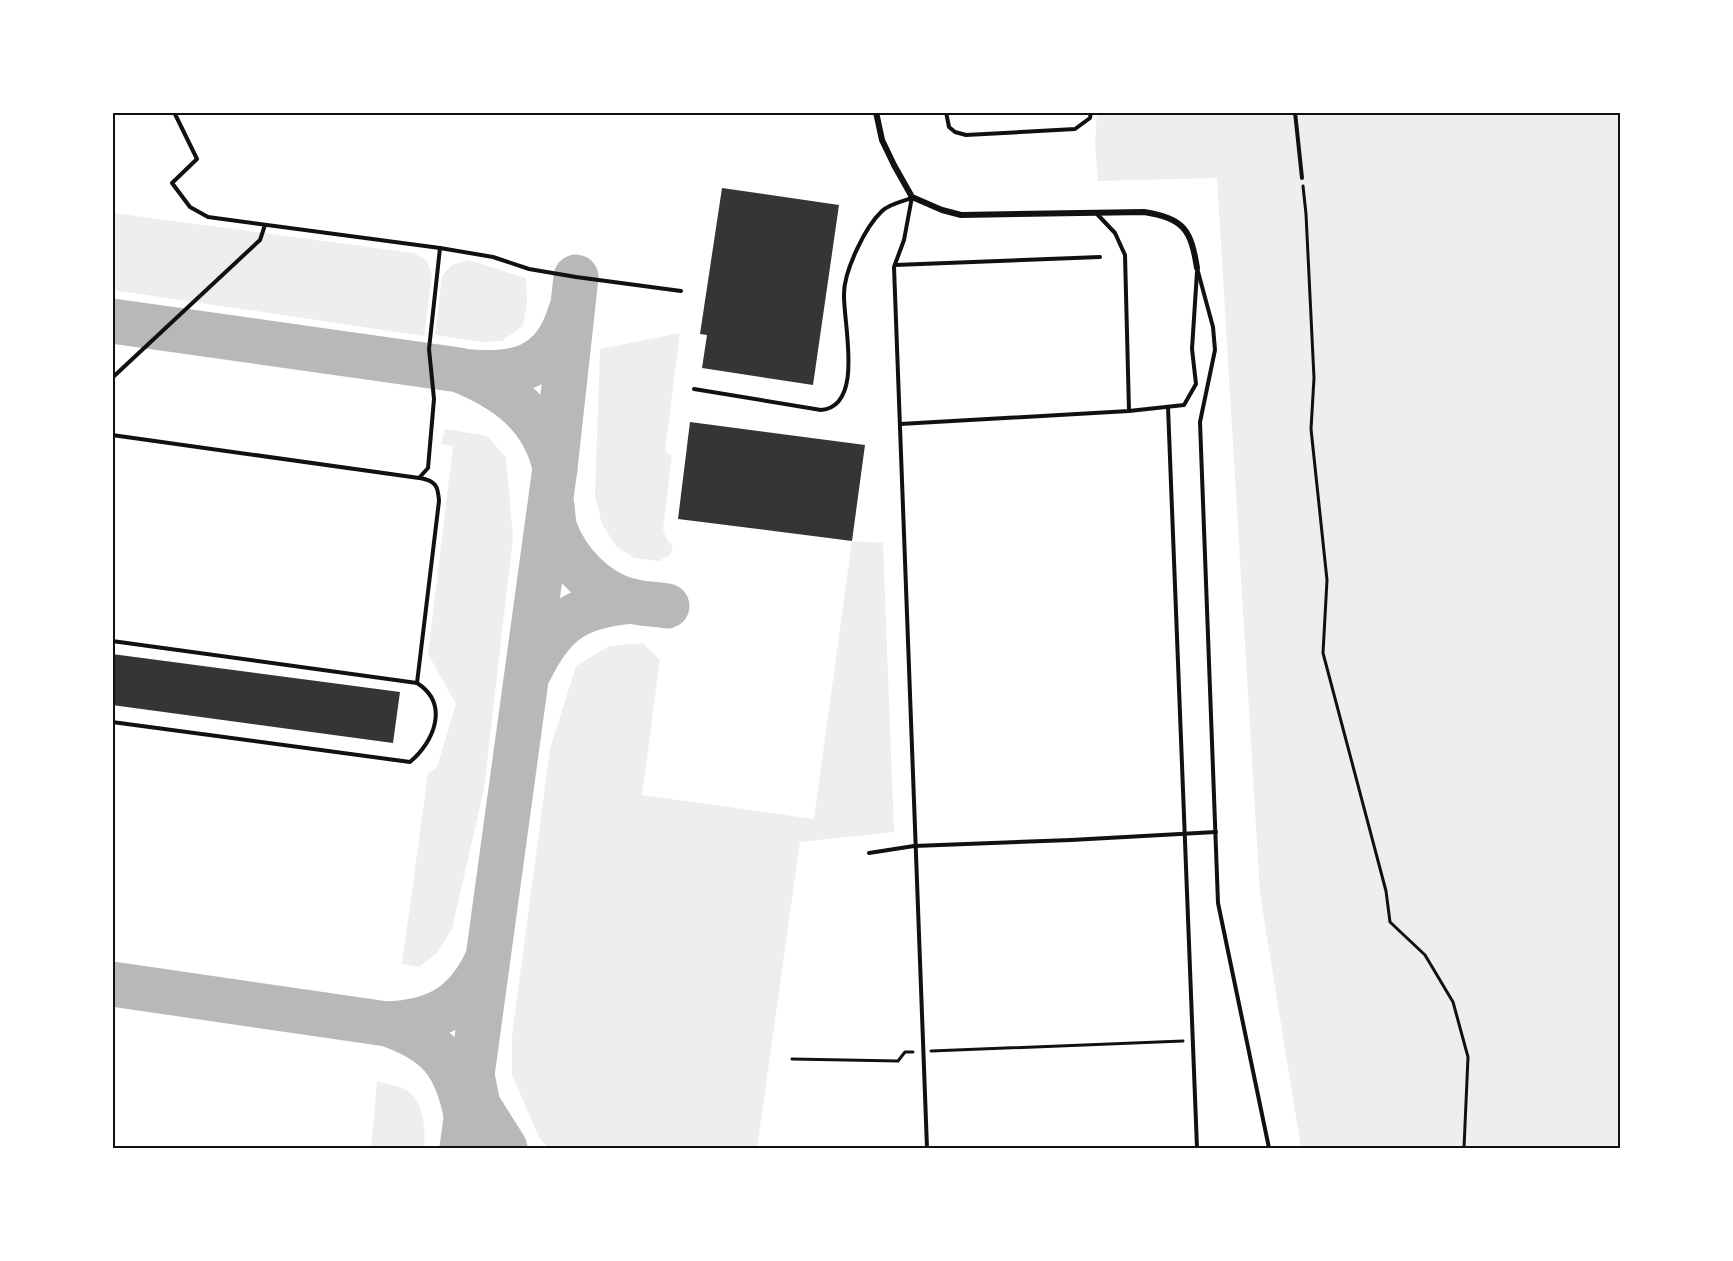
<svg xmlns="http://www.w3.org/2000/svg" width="1733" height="1261" viewBox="0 0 1733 1261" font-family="'Space Grotesk',sans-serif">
<rect width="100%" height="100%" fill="#fff"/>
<g fill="#eee">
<path d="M1097 113H1620V1148H1301L1260 894 1217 178 1098 181 1095 143Z"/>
<path d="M113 213 414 253 427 261 432 275 424 336 113 290Z"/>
<path d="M468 260 526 278 527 303 523 326 502 341 482 342 435 335 442 276 452 265Z"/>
<path d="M680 333 665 451 672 456 663 530 667 540 673 546 670 555 659 561 634 558 616 546 602 524 595 496 600 349Z"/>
<path d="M445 429 487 436 506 457 513 537 484 789 452 929 437 953 419 967 402 964 428 773 437 767 456 704 428 654 453 446 441 444Z"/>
<path d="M852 541 883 543 894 832 800 842 757 1148H548L539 1137 512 1075V1036L550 749 576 666 609 646 643 643 660 660 642 795 814 819Z"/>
<path d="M377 1081C386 1084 398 1085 406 1090 424 1102 426 1129 424 1148H371Z"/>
</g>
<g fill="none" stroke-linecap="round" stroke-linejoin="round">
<g stroke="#b8b8b8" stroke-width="45">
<path d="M112 321 459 370C506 389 544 416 555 468"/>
<path d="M462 371C514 377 554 369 570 313"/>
<path d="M552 506C553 514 553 522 555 529 567 562 596 592 630 601 642 604 655 604 667 606"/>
<path d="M530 670C554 621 577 606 632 601"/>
<path d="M112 984 387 1024C437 1022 466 1005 487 960"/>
<path d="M387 1024C437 1041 456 1063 466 1115"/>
<path d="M473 1080 478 1105 505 1148"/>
<path d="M462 1148 555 468 576 277"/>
</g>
</g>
<g fill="#353535">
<path d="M722 188 839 205 813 385 702 368 707 335 700 334Z"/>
<path d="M690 422 865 445 852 541 678 519Z"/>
<path d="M112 654 400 692 393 743 112 705Z"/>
</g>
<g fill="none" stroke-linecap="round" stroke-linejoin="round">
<g stroke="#111" stroke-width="3">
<path d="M1303 186 1306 214 1314 378 1311 429 1327 580 1323 653 1386 891 1390 922 1425 955 1453 1002 1468 1057 1464 1148"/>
<path d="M931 1051 1183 1041"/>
<path d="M792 1059 898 1061 905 1052H913"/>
</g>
<g stroke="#111" stroke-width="4">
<path d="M174 112 197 159 172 183 190 207 208 217 440 248 493 257 529 269 576 277 681 291"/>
<path d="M946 112 949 127 955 132 966 135 1075 129 1090 118 1091 112"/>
<path d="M1295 112 1302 178"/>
<path d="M912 197 904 240 894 267 927 1148"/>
<path d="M1097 214 1115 233 1125 255 1129 411"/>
<path d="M895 265 1100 257"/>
<path d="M1197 268 1213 327 1215 350 1200 422 1218 903 1269 1148"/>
<path d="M112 378 260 240 265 225"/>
<path d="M694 389 821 410C865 406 843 323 844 294 844 271 865 227 882 211 889 204 903 201 912 198"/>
<path d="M1168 407 1197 1148"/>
<path d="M900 424 1129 411 1184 405 1196 384 1192 349 1197 272"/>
<path d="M112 435 419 478 428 468 434 399 429 349 440 248"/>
<path d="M112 641 417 683C450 704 434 742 410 762L112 722"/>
<path d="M417 683 439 501C438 486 436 481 420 478"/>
<path d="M869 853 914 846 1071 840 1216 832"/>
</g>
<path stroke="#111" stroke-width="6" d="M876 112 882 140 894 165 912 197 942 210 961 215 1144 212C1184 218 1191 230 1197 268"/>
</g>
<rect width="1733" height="1261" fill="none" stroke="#ffffff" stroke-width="228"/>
<rect x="114" y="114" width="1505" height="1033" fill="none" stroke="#111" stroke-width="2"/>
</svg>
